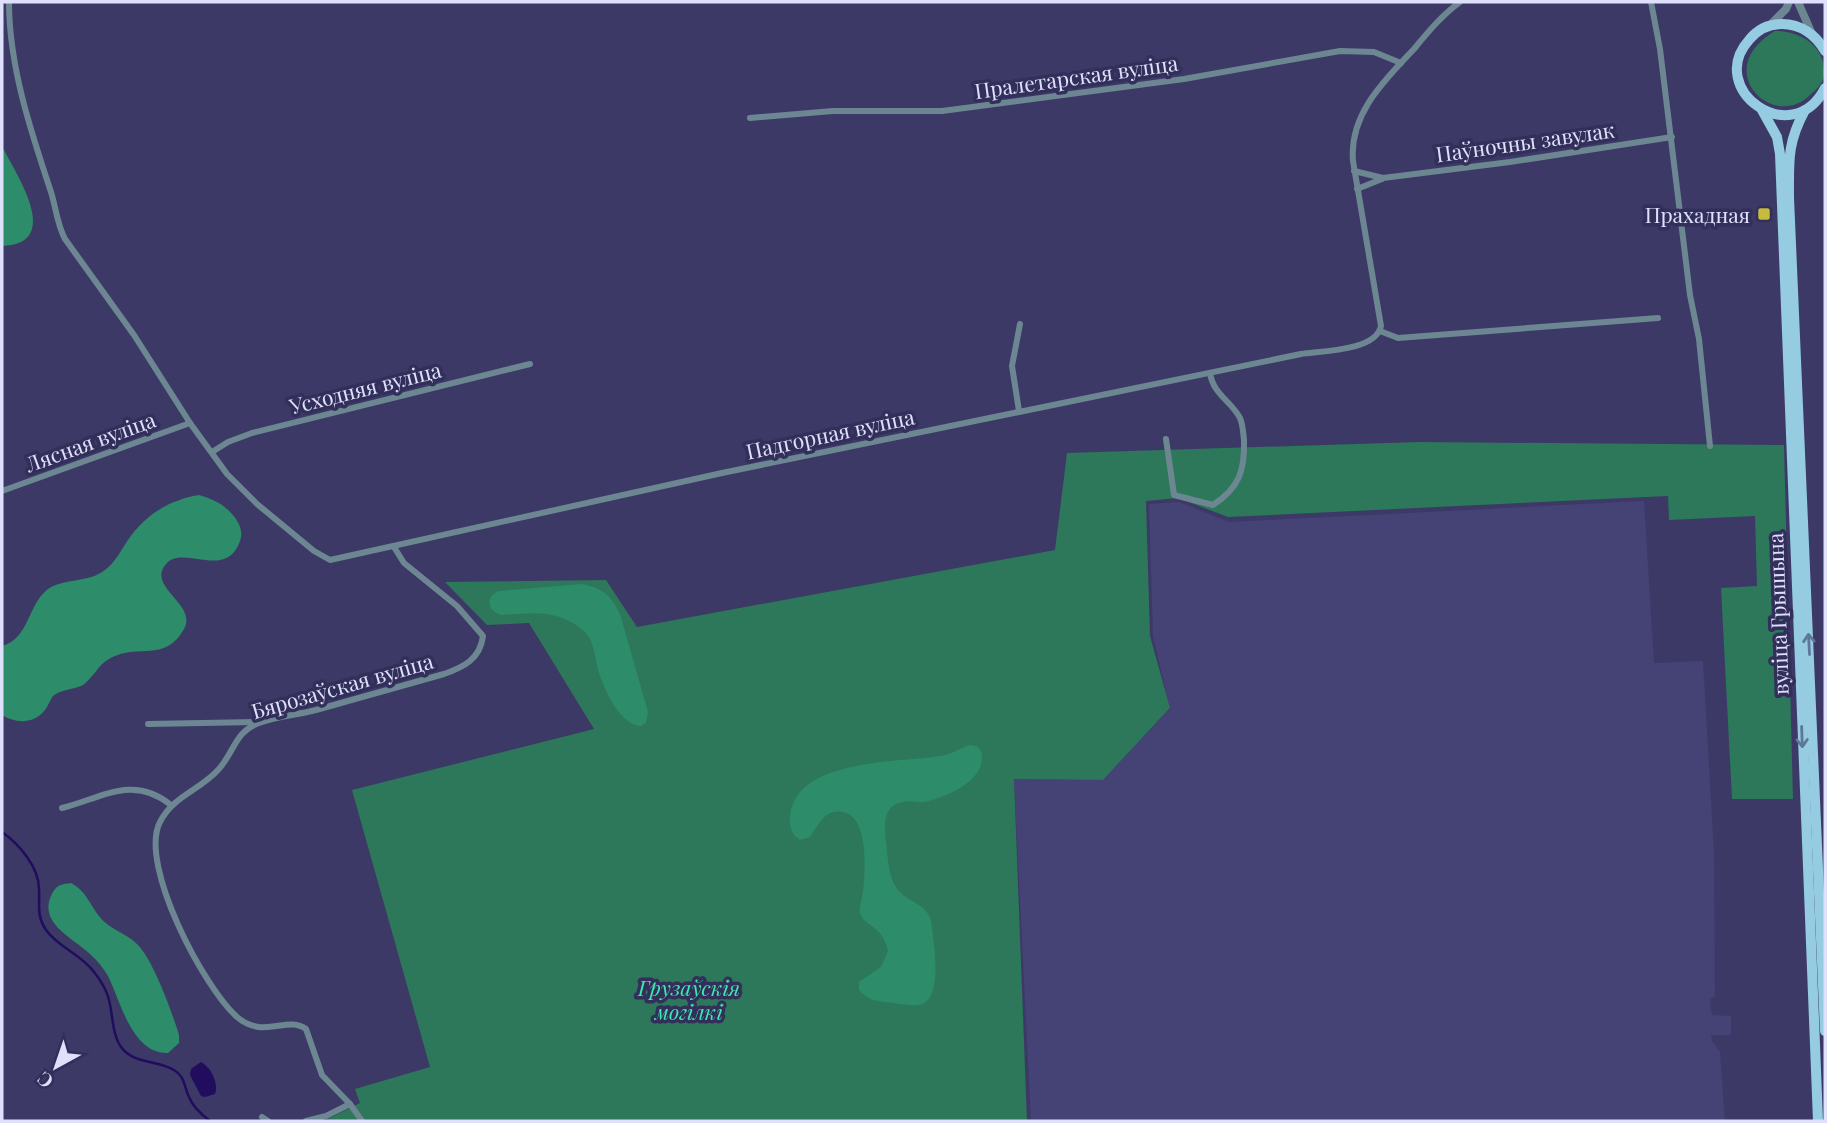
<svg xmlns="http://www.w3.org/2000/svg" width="1827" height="1123" viewBox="0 0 1827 1123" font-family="'Playfair Display',serif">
<rect width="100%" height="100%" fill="#3c3967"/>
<path fill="#454276" d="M1644 501 1654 663 1703 661 1714 853 1715 997 1710 998 1711 1009 1712 1015 1731 1016V1035H1711L1712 1041 1720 1052 1725 1121H1031L1014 779 1103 780 1170 709 1153 636 1149 504 1179 502 1229 522Z"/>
<g fill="#2d775a">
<path d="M1775 31C1799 31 1827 45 1824 77 1822 84 1816 90 1811 94 1774 133 1709 70 1775 31Z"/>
<path d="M1419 442 1784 445 1793 799H1732L1721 588 1757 586 1755 516 1669 520 1668 496 1228 517 1178 498 1146 501 1150 636 1170 708 1103 780 1014 779 1027 1121H324L360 1103 355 1089 430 1067 352 790 594 729 529 623 487 625 445 582 606 580 637 627 1055 550 1067 453Z"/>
</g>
<g fill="#2d8c69">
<path d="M2 146C15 173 65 244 2 246Z"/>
<path d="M199 495C212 499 222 503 231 513 238 520 244 531 240 541 226 581 183 544 166 564 146 587 198 604 184 629 164 664 138 642 109 659 98 665 93 678 83 685 74 690 61 689 53 696 50 700 48 706 45 710 34 724 16 724 2 715V646C30 638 27 605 48 589 65 578 88 583 105 570 115 563 121 550 128 540 145 515 169 500 199 495Z"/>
<path d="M582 584C602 588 612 596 620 614L648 712 646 723 641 726C620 725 605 691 599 673 595 661 595 646 588 636 581 626 567 619 556 616 539 611 519 614 501 615 487 610 485 597 499 591Z"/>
<path d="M970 745C981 745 984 754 981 764 977 784 943 798 925 802 918 803 910 800 903 802 883 805 884 825 886 841 888 857 888 880 900 892 912 904 925 903 931 920 933 939 944 996 922 1004 914 1007 903 1004 894 1003 880 1002 868 1001 859 990V982L881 967 888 951C883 925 863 926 860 913 859 907 862 899 863 892 865 872 869 821 846 813 826 806 819 824 810 837L800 840C792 836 789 826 790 817 795 758 898 763 940 756 951 755 960 748 970 745Z"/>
<path d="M71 883C86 891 89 903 99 916 108 929 127 933 138 945 154 962 172 1012 179 1035V1043L168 1053C132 1054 121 1002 108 976 103 968 98 961 91 955 74 938 35 923 53 892 57 885 62 884 71 883Z"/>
</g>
<path fill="#210c5d" d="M201 1062C211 1067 219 1084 215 1094L205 1097 201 1096 190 1075 191 1069Z"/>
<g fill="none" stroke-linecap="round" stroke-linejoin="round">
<path stroke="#210c5d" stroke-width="2.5" d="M2 832C19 844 39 867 39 889 40 905 36 915 46 930 59 948 81 954 94 972 100 979 107 991 109 1000 113 1015 112 1034 121 1047 133 1064 158 1060 174 1070 185 1076 184 1087 189 1097 193 1107 202 1115 210 1121"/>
<g stroke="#6c8792" stroke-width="6">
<path d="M9 2C9 66 31 132 51 192 56 208 57 224 65 239L134 335 190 423 227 474 257 504 314 551 330 560 722 473 1301 354C1322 351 1376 351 1381 326L1353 161C1349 114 1384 81 1414 49 1428 32 1442 15 1460 2"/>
<path d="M1651 2 1660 49 1690 295 1699 339 1710 446"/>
<path d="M750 118 833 111H942L1184 79 1340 51 1374 52 1401 63"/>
<path d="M1354 171 1383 178 1510 162 1672 137"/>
<path d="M1357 189 1382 179"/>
<path d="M1380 331 1398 338 1658 318"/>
<path d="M1019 411 1012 366 1020 324"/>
<path d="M1166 439 1174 495 1213 505C1239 488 1245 471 1244 440 1243 432 1243 425 1240 418 1231 401 1213 394 1210 373"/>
<path d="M212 452 228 442 252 433 530 364"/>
<path d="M2 491 190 423"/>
<path d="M148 724 257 722"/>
<path d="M62 808C102 798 133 774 171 805"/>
<path d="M262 1117 268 1121"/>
<path d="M306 1121 326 1116 350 1104"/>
<path d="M362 1121 350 1104 322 1075 306 1029C287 1015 264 1040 237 1017 204 988 138 864 160 822 173 796 200 790 218 770 234 753 235 731 259 723 277 716 297 715 316 710 358 698 401 686 444 674 464 667 480 659 483 636L457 606 404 563 394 547"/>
</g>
<g stroke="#6c8792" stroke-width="8">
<path d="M1798 2 1812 34"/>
<path d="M1769 26 1786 9 1789 2"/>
</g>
<g stroke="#95cce2" stroke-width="10">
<path d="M1825 51C1816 35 1801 24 1782 24 1769 24 1757 30 1749 40 1705 89 1792 152 1825 88"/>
<path d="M1762 110 1777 137 1780 154 1818 1121"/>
<path d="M1805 110C1787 143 1789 161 1789 198L1825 1031"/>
</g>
</g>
<defs><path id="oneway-shaft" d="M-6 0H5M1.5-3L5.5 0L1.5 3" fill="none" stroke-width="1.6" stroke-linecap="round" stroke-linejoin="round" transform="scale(1.75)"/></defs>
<g stroke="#5f7698">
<use href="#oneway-shaft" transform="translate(1809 644) rotate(-93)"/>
<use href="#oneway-shaft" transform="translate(1802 737) rotate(88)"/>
</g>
<rect fill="#c6bb3c" stroke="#322f5b" stroke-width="2.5" x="1757" y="207" width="14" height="14" rx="3.5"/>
<g text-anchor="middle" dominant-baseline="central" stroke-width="7" stroke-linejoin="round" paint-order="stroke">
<g font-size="21" fill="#dfe0fc" stroke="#322f5b">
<text transform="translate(1076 76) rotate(-8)">Пралетарская вуліца</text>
<text transform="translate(1525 141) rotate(-8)">Паўночны завулак</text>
<text transform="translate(365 387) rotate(-14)">Усходняя вуліца</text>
<text transform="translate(830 433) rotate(-12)">Падгорная вуліца</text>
<text transform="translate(90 441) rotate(-20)">Лясная вуліца</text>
<text transform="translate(1777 614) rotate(-92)">вуліца Грышына</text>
<text transform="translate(342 685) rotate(-16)">Бярозаўская вуліца</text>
</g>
<g font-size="21" fill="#dfe0fc" stroke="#322f5b" text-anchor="end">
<text x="1750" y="214">Прахадная</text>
</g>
<g font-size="21" font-style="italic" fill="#3fe8ad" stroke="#322f5b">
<text x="689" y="987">Грузаўскія<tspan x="689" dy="24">могілкі</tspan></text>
</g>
</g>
<rect width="1827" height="1123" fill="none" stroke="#dfe0fc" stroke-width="7"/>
<g transform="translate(56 1067) rotate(220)" stroke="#322f5b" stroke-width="5" paint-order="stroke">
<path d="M0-5L12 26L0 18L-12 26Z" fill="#dfe0fc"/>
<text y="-10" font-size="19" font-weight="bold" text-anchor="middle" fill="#dfe0fc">С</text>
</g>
</svg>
